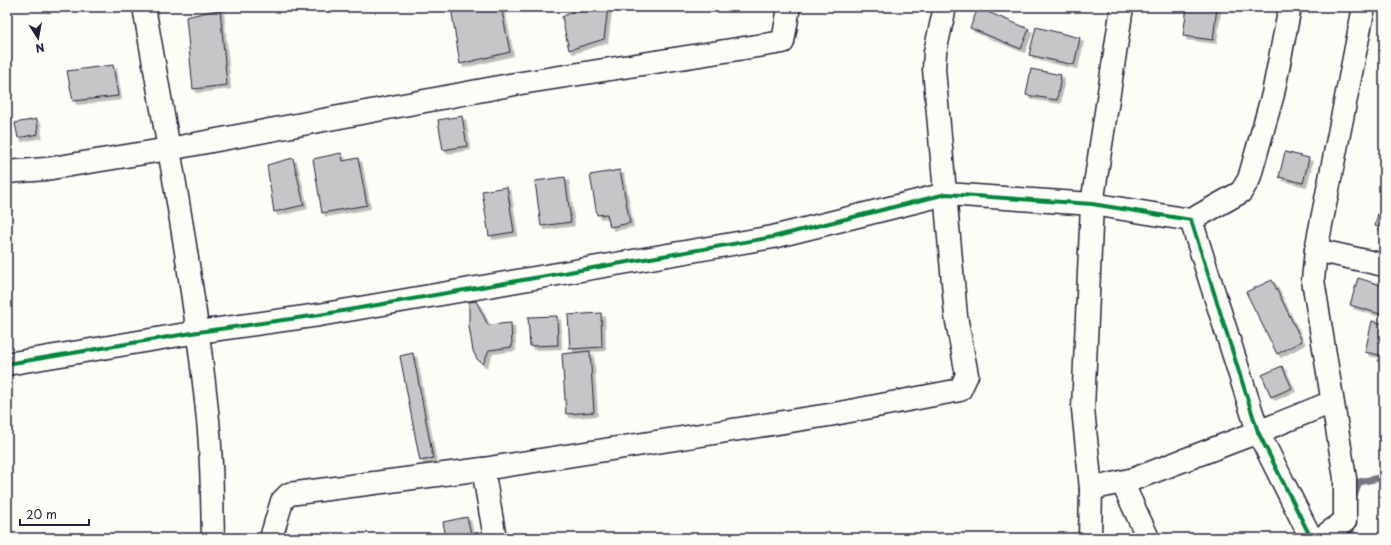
<svg xmlns="http://www.w3.org/2000/svg" width="1391" height="545" viewBox="0 0 1391 545" font-family="'Playpen Sans',sans-serif">
<defs>
<filter id="shadow"><feDropShadow dx="3.5" dy="3.5" stdDeviation="0" flood-color="#0004"/></filter>
</defs>
<rect width="100%" height="100%" fill="#fdfcf7"/>
<filter id="ink" filterUnits="userSpaceOnUse"><feTurbulence type="fractalNoise" baseFrequency=".025" numOctaves="2"/><feDisplacementMap in="SourceGraphic" scale="8" xChannelSelector="R" yChannelSelector="G"/><feConvolveMatrix kernelMatrix="1 2 1 2 8 2 1 2 1" color-interpolation-filters="sRGB"/></filter>
<g filter="url(#ink)">
<g fill="none" stroke-linecap="round" stroke-linejoin="round">
<g stroke="#787885" stroke-width="7">
<path d="M1353 500 1359 482 1384 477"/>
<path d="M1350 538 1353 521"/>
</g>
</g>
<g fill="#c6c6c8" stroke="#22223b" filter="url(#shadow)">
<path d="M451 7H501L510 52 460 64Z"/>
<path d="M582 7H608L604 39 569 50 562 17Z"/>
<path d="M1187 7H1217L1213 40 1183 36Z"/>
<path d="M978 8 1029 29 1021 49 970 28Z"/>
<path d="M220 9 227 85 193 89 186 17Z"/>
<path d="M1036 27 1080 38 1074 65 1029 55Z"/>
<path d="M113 65 118 96 73 101 67 71Z"/>
<path d="M1031 69 1061 75 1057 100 1026 95Z"/>
<path d="M462 116 467 146 443 150 438 120Z"/>
<path d="M37 119 38 134 18 138 15 123Z"/>
<path d="M1285 152 1309 158 1303 183 1279 177Z"/>
<path d="M341 153 343 161 358 158 367 205 322 213 313 159Z"/>
<path d="M293 158 304 205 274 212 267 165Z"/>
<path d="M620 170 630 223 610 227 607 214 597 215 590 175Z"/>
<path d="M565 177 571 222 541 226 535 181Z"/>
<path d="M507 187 514 232 489 236 482 191Z"/>
<path d="M1380 205 1384 206V228L1375 226Z"/>
<path d="M1358 278 1384 286V302L1380 314 1350 305Z"/>
<path d="M1272 280 1302 341 1277 354 1246 292Z"/>
<path d="M476 301 488 325 511 323 512 347 489 350 483 364 477 359 473 351 469 326V302Z"/>
<path d="M601 313 602 347 570 349 568 315Z"/>
<path d="M557 316 558 345 530 346 528 317Z"/>
<path d="M1372 321 1384 324V356L1365 352Z"/>
<path d="M590 351 594 412 566 414 562 354Z"/>
<path d="M413 353 433 458 420 461 400 356Z"/>
<path d="M1282 366 1292 388 1271 397 1262 375Z"/>
<path d="M467 517 472 538H446L443 522Z"/>
</g>
<g fill="none" stroke-linecap="round" stroke-linejoin="round">
<g stroke="#22223b" stroke-width="25">
<g id="minor">
<path d="M144 7C168 144 194 281 208 420 212 459 212 499 213 538"/>
<path d="M7 172 46 169 169 149 515 84 783 42 789 7"/>
<path d="M1191 220 1241 192 1249 179 1273 94 1290 7"/>
<path d="M1316 250 1384 265"/>
<path d="M7 364 198 332 319 315 773 237 946 194 1092 204 1191 220 1258 432 1311 538"/>
<path d="M483 469 495 538"/>
<path d="M1122 482 1148 538"/>
<path d="M1091 489 1134 479 1258 432 1332 402"/>
<path d="M271 538 282 501 289 494 483 469 829 415 960 390 967 375 956 316 934 69 935 52 945 7"/>
<path d="M1090 538 1091 489 1083 409 1092 204 1122 7"/>
<path d="M1321 538 1345 521V478L1313 280 1316 250 1364 7"/>
</g>
</g>
<use href="#minor" stroke="#fdfcf7" stroke-width="22"/>
<g stroke="#fdfcf7" stroke-width="6">
<path id="cycleway" d="M7 364 198 332 319 315 773 237 946 194 1092 204 1191 220 1258 432 1311 538"/>
</g>
<use href="#cycleway" stroke="#00873e" stroke-width="4"/>
</g>
</g>
<rect width="1391" height="545" fill="none" stroke="#fdfcf7" stroke-width="24"/>
<rect x="12" y="12" width="1367" height="521" fill="none" stroke="#22223b" stroke-width="1.5" filter="url(#ink)"/>
<g transform="translate(38 38) rotate(169)" stroke="#fdfcf7" stroke-width="3" paint-order="stroke">
<path d="M0-3L7 15L0 10L-7 15Z" fill="#22223b"/>
<text y="-6" font-size="11" font-weight="bold" text-anchor="middle" fill="#22223b">N</text>
</g>
<path d="M20 519v6h69v-6" fill="none" stroke="#22223b" stroke-width="2"/>
<text x="26" y="519" font-size="12" fill="#22223b" stroke="#fdfcf7" stroke-width="3" paint-order="stroke">20 m</text>
</svg>
